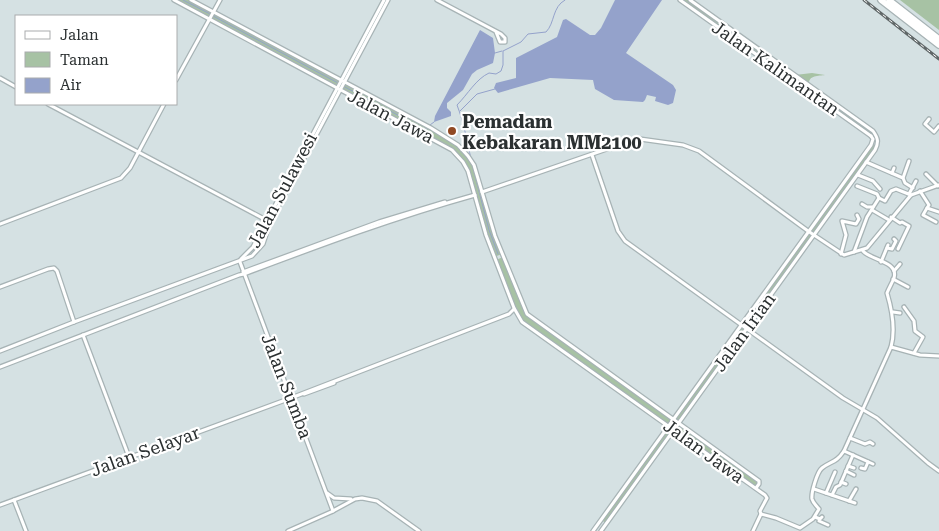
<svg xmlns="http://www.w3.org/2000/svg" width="939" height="531" viewBox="0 0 939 531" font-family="'Roboto Serif',serif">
<rect width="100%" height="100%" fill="#d5e1e3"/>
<g fill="#a7c2a4">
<path d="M174 0H191L341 80 337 87Z"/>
<path d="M680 0H690L795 75 812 73 825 75C818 76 808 75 809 85L873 131 874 136 872 137Z"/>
<path d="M900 0H939V30Z"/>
<path d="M345 82 452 140 471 161 502 254 494 257 468 171 452 150 341 89Z"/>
<path d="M872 144 877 146 678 423 759 481 756 488 674 429 606 523 601 520 669 426 522 322 517 316 496 260 503 257 527 314 673 420Z"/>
</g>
<g fill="#94a2cb">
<path d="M615 0H662L626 53 673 85 676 90 673 103 668 105 655 101 656 97 647 95 645 100 643 102 614 100 595 89 593 80 550 78 498 93 494 88 496 83 516 78V58L557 37 563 20 566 19 590 35H595L601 28Z"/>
<path d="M480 30 493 38 495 53 493 63 477 70 472 74 463 90 447 103V108L451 112V116L434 122 435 116Z"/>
</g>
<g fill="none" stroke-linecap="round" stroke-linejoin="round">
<g stroke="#94a2cb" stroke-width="1">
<path d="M183 0 210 14"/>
<path d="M213 16 338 83"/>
<path d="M495 53 502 51"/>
<path d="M343 86 424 129H427"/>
<path d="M460 111 477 94 495 89"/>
<path d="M430 125 434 122"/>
<path d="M471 159C467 141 464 123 457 105 468 94 476 79 489 73L496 74 501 71 503 65V51L521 42 528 34 546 32C555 23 552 7 565 0"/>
<path d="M473 168 489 230 498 254"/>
</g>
<g stroke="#a7b3b5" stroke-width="5.5">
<g id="minor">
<path d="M174 0 452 150 463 162 468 171 486 235 514 308 522 322 765 495 767 498 760 511 761 514 753 531"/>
<path d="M191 0 431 128 458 145 468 156 474 165 495 236 527 314 759 481V484L756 488"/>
<path d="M437 0 501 34 505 38V42H500L496 32"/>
<path d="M680 0 871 136"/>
<path d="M0 78 16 87"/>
<path d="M176 80 220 0"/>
<path d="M48 104 268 221"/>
<path d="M929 119 925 124 934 132 939 126"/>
<path d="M592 155 618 231 625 241 843 398 877 418 928 463 939 471"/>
<path d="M866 162 903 178 905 183 913 188"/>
<path d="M892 173 894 168"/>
<path d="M926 174 938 186"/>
<path d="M858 175 873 181 880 189"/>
<path d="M903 178 909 161"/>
<path d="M857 186 877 194 879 198"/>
<path d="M920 191 929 205 927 208 939 212"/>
<path d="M482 192 633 140 640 139 683 145 699 151 808 231 844 255 867 248 911 195 939 185"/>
<path d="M909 194 916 181"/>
<path d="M862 204 867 207H873"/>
<path d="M927 208 923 215 936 222"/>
<path d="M872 210 889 220"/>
<path d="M891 217 900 223 902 222 909 226 898 249"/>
<path d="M0 224 121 178 130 168 164 104"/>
<path d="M887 248 892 249 896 241 894 239"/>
<path d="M854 252 867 217 879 198 885 201 891 191 896 189 911 195"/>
<path d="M841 254 846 235 842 221 856 224 859 219 857 215"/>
<path d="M241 259 253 247 384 0"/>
<path d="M240 262 333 511"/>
<path d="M881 262 888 245"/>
<path d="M894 271 900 264"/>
<path d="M243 272 379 222 445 202"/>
<path d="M893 279 908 287"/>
<path d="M0 287 48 269 54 268 57 271 74 322 252 256 263 244 270 222 388 0"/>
<path d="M904 307 914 321 915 331 923 337 914 353"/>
<path d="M893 312 900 313"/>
<path d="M83 335 129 457"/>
<path d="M891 347 920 355 939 356"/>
<path d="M0 351 74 322"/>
<path d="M0 367 239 275 244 274C321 245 396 217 475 195"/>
<path d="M304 394 334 383"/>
<path d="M293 398H291L509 314 514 309"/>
<path d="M850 438 865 444 870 442 873 444"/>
<path d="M844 451 873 464"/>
<path d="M848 466 854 468"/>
<path d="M861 468 865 469 868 462"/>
<path d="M846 471 854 475"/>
<path d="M841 482 846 484"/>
<path d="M814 489 855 503"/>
<path d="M327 493 334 498 351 499"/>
<path d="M826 493 835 472"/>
<path d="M832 495 836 487 840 485 853 455"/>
<path d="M14 500 26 531"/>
<path d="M849 501 856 489"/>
<path d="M0 505 291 398"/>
<path d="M761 514 776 518 800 528 813 519 819 509C816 505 813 503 812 499 811 493 817 472 822 468 831 461 836 463 844 451L891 347C896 329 892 310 887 293 889 288 892 283 894 278 899 261 870 260 863 251"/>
<path d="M815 517 820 519 822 517"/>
<path d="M819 521 828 525"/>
<path d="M288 531 331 512 355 499 362 498 377 501 419 531"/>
<path d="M593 531 871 145 873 139 871 136"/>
<path d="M601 531 875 150C879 142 878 138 873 131L690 0"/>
</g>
</g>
<g stroke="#a7b3b5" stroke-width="8">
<g id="highway">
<path d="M881 0 939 45"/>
<path d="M889 0 939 39"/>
</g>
</g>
<use href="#minor" stroke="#fff" stroke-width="3"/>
<use href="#highway" stroke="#fff" stroke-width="5.5"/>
<g stroke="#606768" stroke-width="3">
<path id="rail" d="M864 0 939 59"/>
</g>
<use href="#rail" stroke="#fff" stroke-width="1" stroke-dasharray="4" stroke-linecap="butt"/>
</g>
<circle fill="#904923" stroke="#fff" stroke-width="2" cx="452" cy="131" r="5"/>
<g text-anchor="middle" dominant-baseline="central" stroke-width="4.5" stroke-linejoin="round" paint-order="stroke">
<g font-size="18" fill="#2b3031" stroke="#fff">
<text transform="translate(776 68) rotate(35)">Jalan Kalimantan</text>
<text transform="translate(391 116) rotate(28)">Jalan Jawa</text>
<text transform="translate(282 190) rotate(-62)">Jalan Sulawesi</text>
<text transform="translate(744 332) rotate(-54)">Jalan Irian</text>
<text transform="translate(287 386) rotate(69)">Jalan Sumba</text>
<text transform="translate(145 451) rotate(-20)">Jalan Selayar</text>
<text transform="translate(704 451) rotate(36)">Jalan Jawa</text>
</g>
<g font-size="18" font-weight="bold" fill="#2b3031" stroke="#fff" text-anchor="start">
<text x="462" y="121">Pemadam<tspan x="462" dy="21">Kebakaran MM2100</tspan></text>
</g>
</g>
<rect x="15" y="15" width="162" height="90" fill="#ffffff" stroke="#aaacad"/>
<rect x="25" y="31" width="25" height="8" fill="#ffffff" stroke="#aaacad"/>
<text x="60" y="40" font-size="15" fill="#2b3031">Jalan</text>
<rect x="25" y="52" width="25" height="15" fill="#a7c2a4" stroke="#aaacad"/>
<text x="60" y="65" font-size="15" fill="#2b3031">Taman</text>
<rect x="25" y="78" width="25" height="15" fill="#94a2cb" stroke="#aaacad"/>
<text x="60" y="90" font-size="15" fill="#2b3031">Air</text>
</svg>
